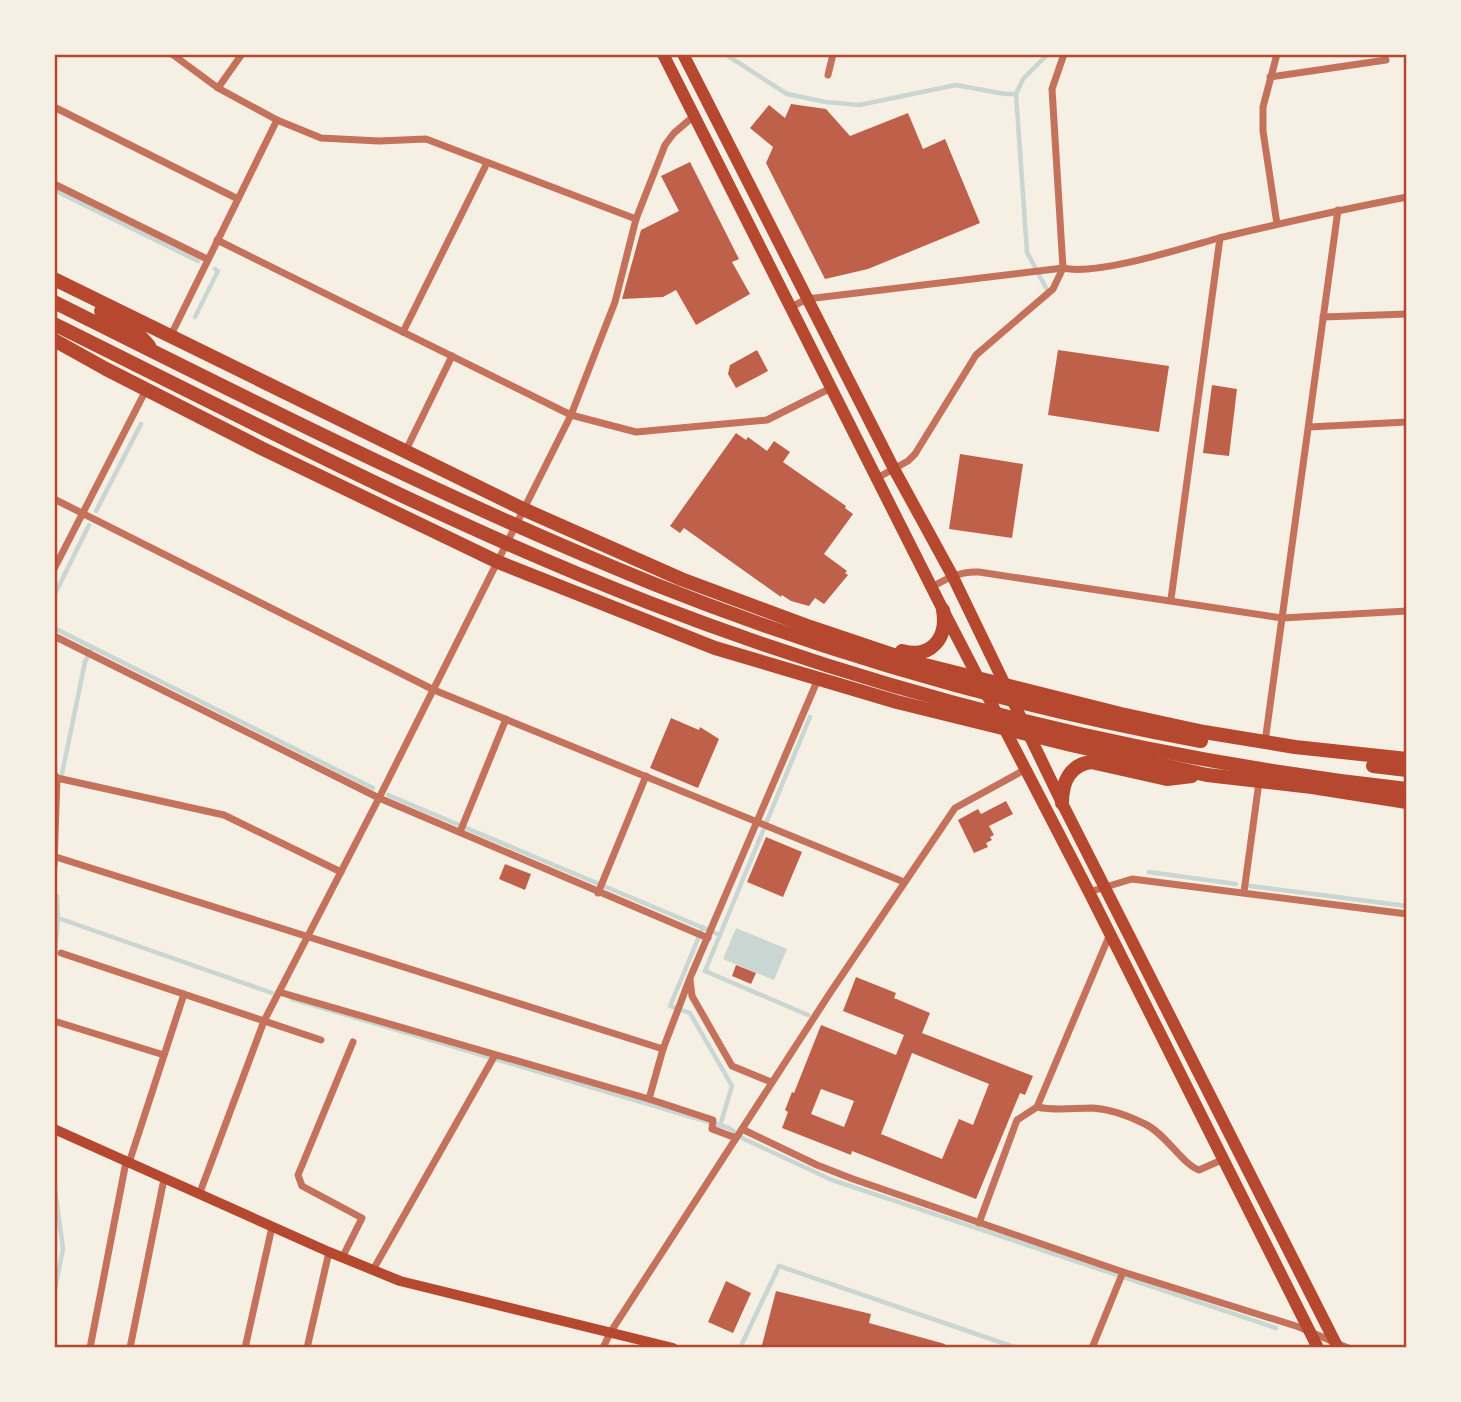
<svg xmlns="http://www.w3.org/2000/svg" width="1461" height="1402" viewBox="0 0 1461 1402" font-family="'Fira Sans Condensed',sans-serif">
<rect width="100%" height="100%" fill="#f6efe4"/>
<path fill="#c9d6d2" d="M736 928 787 949 774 980 723 959Z"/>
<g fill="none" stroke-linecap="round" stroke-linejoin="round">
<g stroke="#c9d6d2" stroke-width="4.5">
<path d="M725 54 787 94 826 102 859 105 956 85 1005 94H1016"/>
<path d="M54 190 198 261"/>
<path d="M1046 288 1027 252 1016 94 1023 79 1048 54"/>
<path d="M195 317 218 271 215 269"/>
<path d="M96 511 141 424"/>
<path d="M54 596 89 525"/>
<path d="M54 628 373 788"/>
<path d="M62 774 85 662 92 647"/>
<path d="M388 795 720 935"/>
<path d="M1149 872 1236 884"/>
<path d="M1250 886 1407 906"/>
<path d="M57 896 58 918"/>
<path d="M703 927 670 1006 690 1013 732 1086 720 1126"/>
<path d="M54 968 58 918 272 993"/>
<path d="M292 999 729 1128 744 1139 832 1180 1276 1328"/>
<path d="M808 1015 705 971 810 717"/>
<path d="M54 1182 63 1249 54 1294"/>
<path d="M740 1348 779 1266 1017 1348"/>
</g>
</g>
<g fill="#bf614a" fill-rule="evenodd">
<path d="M791 104 826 109 850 136 908 113 923 149 945 139 980 223 868 269 825 279 766 163 773 147 750 128 769 105 785 118Z"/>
<path d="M690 162 739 259 732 262 750 294 696 325 676 290 663 297 622 299 641 230 679 211 661 176Z"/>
<path d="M757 350 768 371 736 388 728 374 730 365Z"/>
<path d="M1058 350 1169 366 1159 432 1048 415Z"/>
<path d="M1212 385 1237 389 1229 456 1203 453Z"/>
<path d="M736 433 746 440 748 437 767 451 774 441 790 452 783 462 846 506 845 508 853 514 824 554 847 571 845 573 848 575 824 604 815 598 809 606 791 601 782 595 781 597 684 528 680 533 670 526Z"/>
<path d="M960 454 1023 464 1012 538 949 529Z"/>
<path d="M671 718 699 730 700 727 719 739 698 788 650 768Z"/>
<path d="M1006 801 1013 814 989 826 994 835 990 837 992 840 986 843 988 847 974 853 958 820 978 809 981 814Z"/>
<path d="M766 837 802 852 783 897 747 882Z"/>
<path d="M505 864 531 874 525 890 499 879Z"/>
<path d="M736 965 756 973 751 984 732 976Z"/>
<path d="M856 977 896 993 894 998 930 1013 922 1033 1033 1076 1025 1095 1020 1093 976 1199 852 1151 851 1155 782 1128 788 1112 785 1110 792 1092 794 1093 821 1025 896 1055 904 1035 843 1011ZM912 1053 989 1084 973 1125 959 1119 942 1159 881 1134ZM821 1089 854 1101 844 1127 811 1114Z"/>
<path d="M726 1281 751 1293 733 1333 708 1322Z"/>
<path d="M776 1291 871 1314 869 1323 945 1344 944 1348H775L762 1345Z"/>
</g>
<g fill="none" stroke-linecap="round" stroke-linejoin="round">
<g stroke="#c5725c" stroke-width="7">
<path d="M172 54 218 88 277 120 321 138 379 141 426 139 636 219"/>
<path d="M1277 54 1263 107V131L1277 224"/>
<path d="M828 75 833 54"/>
<path d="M1270 77 1386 60"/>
<path d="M218 88 242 54"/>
<path d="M54 107 238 199"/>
<path d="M54 184 207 259"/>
<path d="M217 240 571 415 636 432 767 420 831 388"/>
<path d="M791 307 807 299 1063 268C1097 276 1183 248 1219 238 1282 223 1344 209 1407 197"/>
<path d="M1323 317 1407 314"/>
<path d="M403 332 487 163"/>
<path d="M171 335 277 120"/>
<path d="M1309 427 1407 422"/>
<path d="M405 452 452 356"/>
<path d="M877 478 908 461 915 454 976 355 1053 289 1063 268 1052 89 1064 54"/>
<path d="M54 499 434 690 904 882"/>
<path d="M54 569 146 390"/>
<path d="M932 587C948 578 960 571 979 572L1282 618 1407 611"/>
<path d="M1171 599 1220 238"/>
<path d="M54 636 379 798 708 938"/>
<path d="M1265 742 1338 210"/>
<path d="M54 774 57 778 224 815 341 872"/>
<path d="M460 832 506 719"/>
<path d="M56 857 663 1049"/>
<path d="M54 865 57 778"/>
<path d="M1089 892 1132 879 1407 914"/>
<path d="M1244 892 1259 782"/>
<path d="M598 893 646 776"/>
<path d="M61 953 321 1040"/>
<path d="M690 980 692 996 732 1066 771 1082"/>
<path d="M279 992 649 1099 713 1120 712 1129 736 1138"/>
<path d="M54 1021 164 1055"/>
<path d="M649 1099 663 1049 690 978 818 679"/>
<path d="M1037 1107C1056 1111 1073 1108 1092 1108 1109 1109 1129 1116 1145 1124 1166 1134 1182 1164 1199 1170L1224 1159"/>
<path d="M742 1129 817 1165 853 1179 1123 1272 1299 1327 1348 1348"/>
<path d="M129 1163 184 994"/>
<path d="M199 1195 264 1021 379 798 571 415 615 302 636 219 665 145 674 133 694 116"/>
<path d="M979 1223 1017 1120 1037 1107 1110 934"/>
<path d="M342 1258 362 1218 302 1186 298 1175 353 1042"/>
<path d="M373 1270 495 1055"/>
<path d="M90 1348 126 1162"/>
<path d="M130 1348 164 1179"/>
<path d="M245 1348 272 1227"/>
<path d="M307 1348 329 1252"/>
<path d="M603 1348 610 1333 830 993 955 808 1026 769"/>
<path d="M1092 1348 1123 1272"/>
</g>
<path stroke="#b5482f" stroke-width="10" d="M54 1129 329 1252 400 1281 673 1348"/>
<g stroke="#b5482f" stroke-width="12">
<path d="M663 54 943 610 1089 892 1318 1348"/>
<path d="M683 54 894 469 952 575 1062 803 1338 1348"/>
</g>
<g stroke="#b5482f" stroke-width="14">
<path d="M54 279 523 509 681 579 810 627 917 663 1121 714 1204 732 1295 747 1407 759"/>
<path d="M54 302C252 401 449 501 654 584 829 654 1015 707 1201 741"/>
<path d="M101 311 134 329 149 346"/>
<path d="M54 324C250 421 446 524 650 603 893 697 1148 760 1407 789"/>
<path d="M54 340 106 369 261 448 498 562 715 648 897 702 1071 745 1207 775 1312 787 1407 802"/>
<path d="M902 651C931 659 948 638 943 610"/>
<path d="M1373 766 1407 770"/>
<path d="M1062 803C1062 783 1069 765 1091 762L1167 779 1192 776"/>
</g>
</g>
<rect width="1461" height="1402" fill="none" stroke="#f6efe4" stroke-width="112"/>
<rect x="56" y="56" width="1349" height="1290" fill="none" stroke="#b5482f" stroke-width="2.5"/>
</svg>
